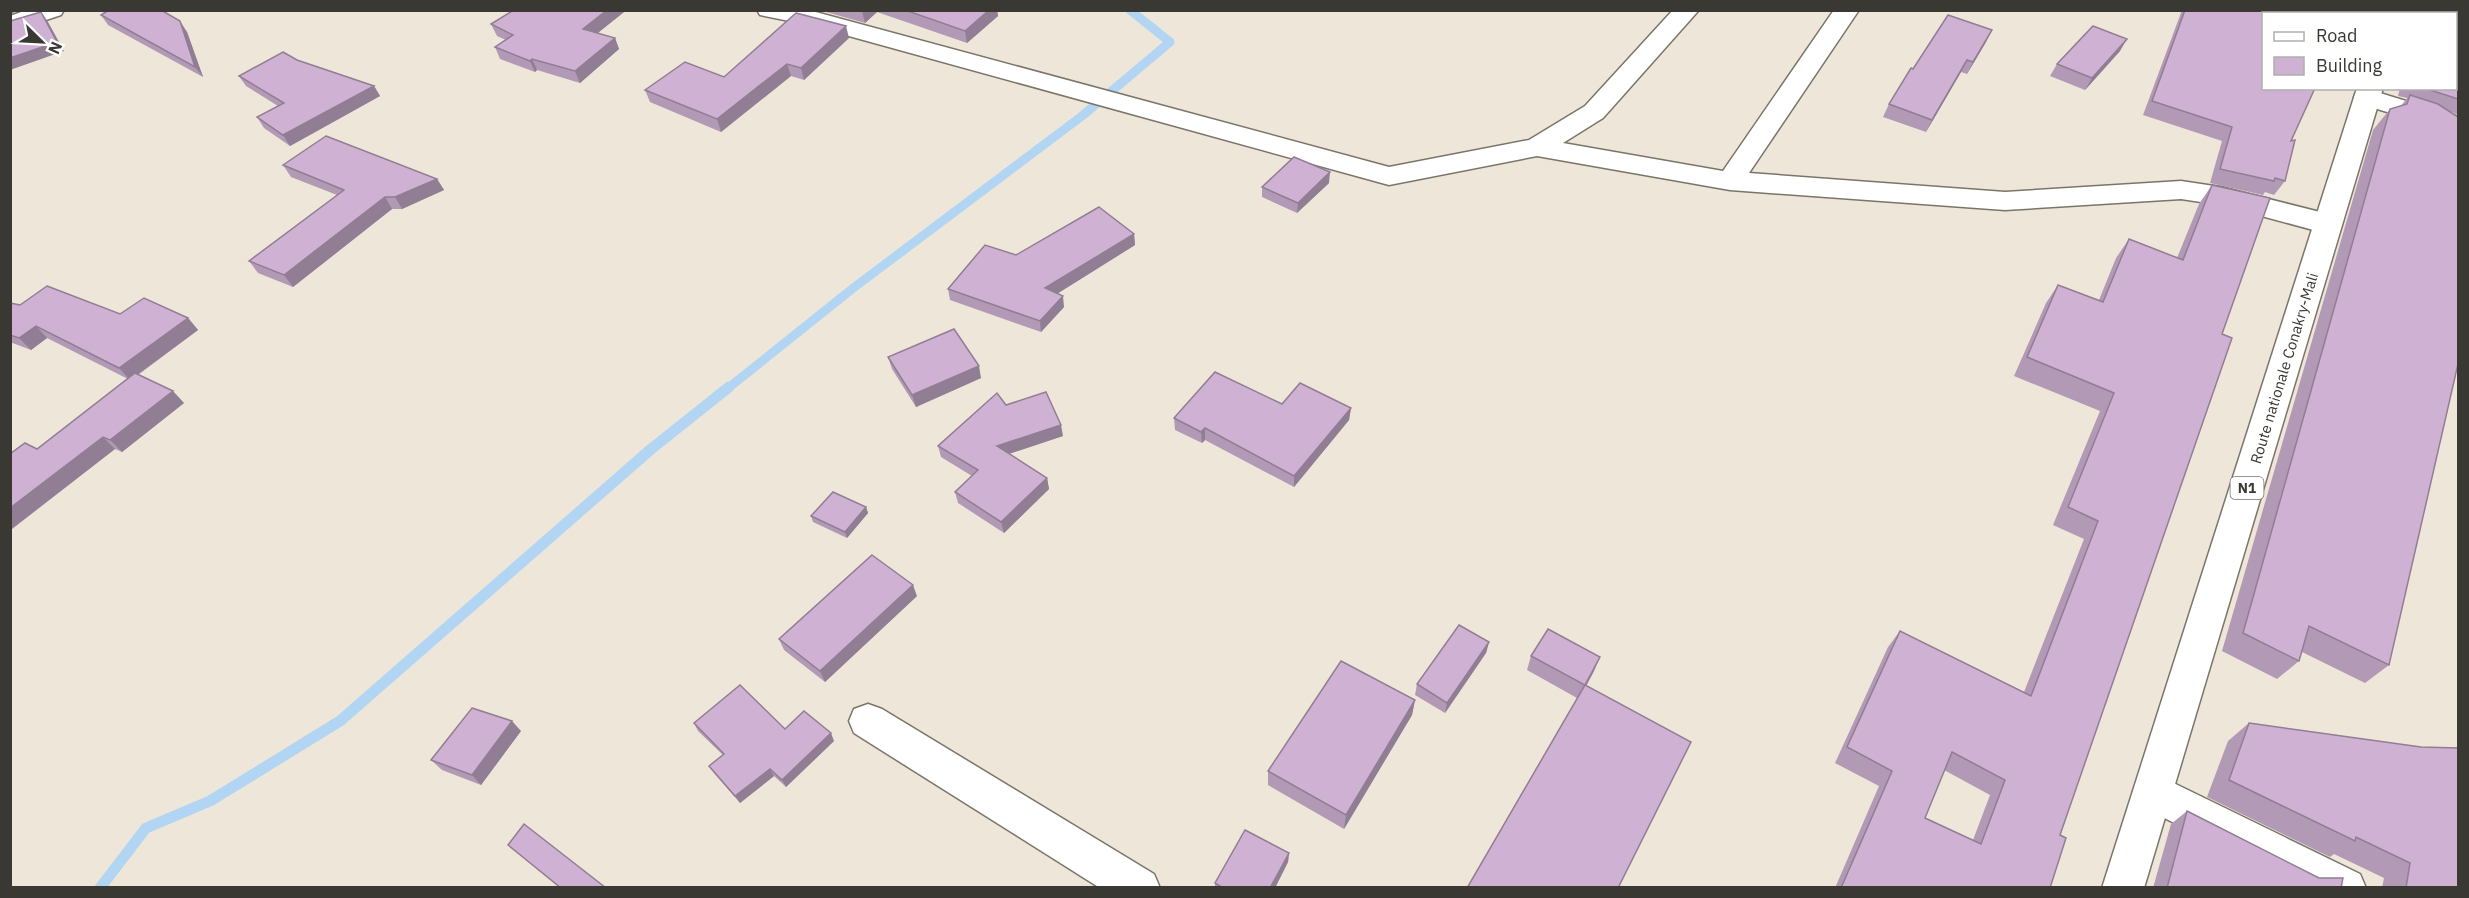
<svg xmlns="http://www.w3.org/2000/svg" width="2469" height="898" viewBox="0 0 2469 898" font-family="'IBM Plex Sans',sans-serif">
<rect width="100%" height="100%" fill="#eee7d9"/>
<g fill="none" stroke-linecap="round" stroke-linejoin="round">
<path stroke="#b1d5f2" stroke-width="9" d="M727 389 852 289 1082 116 1170 42 1130 10"/>
<path stroke="#b1d5f2" stroke-width="11" d="M100 888 146 828 210 801 340 721 650 450 729 387"/>
<g stroke="#7b7569" stroke-width="3">
<g id="minor">
<path d="M757 10 812 11 1389 167 1529 140 1585 106 1673 10H1699L1603 118 1563 143 1723 171 1834 10H1859L1749 173 2005 192 2181 181 2221 187 2328 214 2338 217 2342 224 2338 231 2328 234 2221 205 2181 199 2005 210 1730 190 1537 156 1389 185 809 25 760 15Z"/>
<path d="M2367 89 2458 117V134L2358 103 2354 97 2358 91Z"/>
<path d="M868 704 882 709 1154 874 1160 888H1100L854 733 849 721 854 709Z"/>
<path d="M2153 773 2360 874 2366 888H2301L2139 805 2133 792 2139 779Z"/>
</g>
</g>
<g stroke="#7b7569" stroke-width="3">
<path id="tertiary" d="M27 10H64L61 15 10 32V16Z"/>
</g>
<g stroke="#7b7569" stroke-width="3">
<g id="trunk">
<path d="M2382 10H2406L2405 14H2381Z"/>
<path d="M2357 88H2383L2144 888H2102Z"/>
</g>
</g>
<use href="#minor" fill="#fff" fill-rule="evenodd"/>
<use href="#tertiary" fill="#fff" fill-rule="evenodd"/>
<use href="#trunk" fill="#fff" fill-rule="evenodd"/>
</g>
<g fill="#b299b5" fill-rule="evenodd">
<path d="M514 10H623L624 12 597 33 615 38 619 49 580 83 537 70 535 72 500 59 495 47 506 40 497 36 491 24Z"/>
<path d="M819 10H997L998 16 967 43 877 12 865 23Z"/>
<path d="M2182 10H2318L2264 14 2291 141 2285 181 2274 195 2265 192 2263 195 2210 183 2222 141 2143 115Z"/>
<path d="M2424 10H2458V115L2452 112 2389 665 2365 683 2302 652 2299 661 2277 679 2222 651 2373 130 2390 109 2401 106 2407 98 2398 96 2400 88H2456V14H2423Z"/>
<path d="M101 15 187 32 203 77 108 25Z"/>
<path d="M849 38 804 80 791 76 721 132 650 102 645 90 724 77Z"/>
<path d="M1986 42 1967 74 1961 72 1926 132 1883 117 1889 104 1913 69Z"/>
<path d="M2120 51 2085 90 2050 76 2057 64Z"/>
<path d="M239 76 374 86 380 96 290 146 264 128 257 117 278 106 246 86Z"/>
<path d="M283 165 437 179 444 190 402 209H392L293 287 258 273 249 261 337 195 291 177Z"/>
<path d="M1329 183 1297 213 1262 197V187Z"/>
<path d="M2212 185 2222 334 2060 835 2050 888H1835L1879 786 1835 763 1888 647 1900 631 2024 692 2084 539 2053 525 2100 411 2014 376 2046 303 2058 285 2099 300 2116 258 2129 239 2177 258 2199 204ZM1944 770 1990 795 1973 840 1925 818Z"/>
<path d="M1134 234 1135 245 1057 294 1064 307 1041 332 950 300 948 289 1016 255Z"/>
<path d="M10 303 20 305 120 314 188 318 198 330 138 375 184 403 122 452 115 449 11 530 37 449 128 379 47 338 31 350 10 342Z"/>
<path d="M888 357 981 378 916 407 892 369Z"/>
<path d="M1282 404 1351 408 1349 420 1294 487 1205 440 1202 443 1175 430 1174 418Z"/>
<path d="M1006 405 1063 436 1009 454 1047 478 1049 489 1004 533 958 503 955 492 972 476 941 457 938 446Z"/>
<path d="M866 507 868 513 847 538 813 522 811 516Z"/>
<path d="M917 596 825 682 784 650 779 639Z"/>
<path d="M1489 642 1486 653 1445 713 1415 695 1417 684Z"/>
<path d="M1531 656 1594 671 1586 686 1577 698 1527 670Z"/>
<path d="M1415 700 1412 715 1344 829 1268 785V771Z"/>
<path d="M694 723 785 729 834 741 786 787 774 776 740 803 714 773 709 766 723 755 698 731Z"/>
<path d="M2249 723 2421 747 2458 888H2382L2384 878 2334 854 2330 857 2207 797 2228 741Z"/>
<path d="M521 731 481 785 442 770 431 760Z"/>
<path d="M2187 811 2319 878 2341 888H2153L2171 824Z"/>
<path d="M508 845 606 888H560Z"/>
<path d="M1289 853 1288 862 1275 888H1215V883Z"/>
</g>
<g fill="#917d94">
<path d="M10 10H20L10 14Z"/>
<path d="M607 10H623L624 12 588 41 583 29Z"/>
<path d="M863 10H877V12L865 23 862 11Z"/>
<path d="M989 10H997L998 16 967 43 965 31Z"/>
<path d="M41 12 48 22 64 51 10 70V58Z"/>
<path d="M180 21 187 32 203 77 195 67Z"/>
<path d="M846 26 849 38 804 80 801 68Z"/>
<path d="M1992 30 1986 42 1967 74 1973 62Z"/>
<path d="M615 38 619 49 580 83 575 71Z"/>
<path d="M2127 39 2120 51 2085 90 2092 78Z"/>
<path d="M532 59 537 70 535 72 530 61Z"/>
<path d="M1967 60 1961 72 1926 132 1932 120Z"/>
<path d="M787 64 791 76 721 132 717 119Z"/>
<path d="M374 86 380 96 290 146 283 135Z"/>
<path d="M1330 172 1329 183 1297 213 1298 203Z"/>
<path d="M437 179 444 190 402 209 395 197Z"/>
<path d="M385 197 392 209 293 287 284 275Z"/>
<path d="M1134 234 1135 245 1047 300 1045 288Z"/>
<path d="M1063 296 1064 307 1041 332 1040 321Z"/>
<path d="M188 318 198 330 130 380 119 368Z"/>
<path d="M36 326 47 338 31 350 19 338Z"/>
<path d="M979 366 981 378 916 407 912 395Z"/>
<path d="M173 391 184 403 122 452 110 440Z"/>
<path d="M1351 408 1349 420 1294 487V476Z"/>
<path d="M1061 425 1063 436 999 457 997 446Z"/>
<path d="M1205 428V440L1202 443 1201 432Z"/>
<path d="M103 437 115 449 10 530V508Z"/>
<path d="M1047 478 1049 489 1004 533 1001 522Z"/>
<path d="M866 507 868 513 847 538 845 532Z"/>
<path d="M913 585 917 596 825 682 820 671Z"/>
<path d="M1489 642 1486 653 1445 713 1447 703Z"/>
<path d="M1600 657 1594 671 1579 699 1585 685Z"/>
<path d="M1415 700 1412 715 1344 829 1346 815Z"/>
<path d="M512 721 521 731 481 785 472 775Z"/>
<path d="M831 733 834 741 786 787 782 780Z"/>
<path d="M770 769 774 776 740 803 735 796Z"/>
<path d="M1289 853 1288 862 1275 888H1270Z"/>
</g>
<g fill="#cfb2d3" stroke="#917d94" stroke-width="1.5" fill-rule="evenodd">
<path d="M109 10H161L180 21 195 67 101 15Z"/>
<path d="M514 10H607L583 29 615 38 575 71 532 59 530 61 495 47 513 35 491 24Z"/>
<path d="M905 10H989L965 31Z"/>
<path d="M2185 10H2318L2316 14H2264V88H2315L2291 141 2295 140 2285 181 2275 178 2274 181 2220 169 2232 127 2152 101Z"/>
<path d="M2430 10H2458V99L2424 88H2456V14H2429Z"/>
<path d="M41 12 57 42 10 58V21Z"/>
<path d="M796 13 846 26 801 68 787 64 717 119 645 90 685 62 724 77Z"/>
<path d="M1948 15 1992 30 1973 62 1967 60 1932 120 1889 104 1911 68 1913 69Z"/>
<path d="M2093 26 2127 39 2092 78 2057 64Z"/>
<path d="M283 52 297 60 374 86 283 135 257 117 284 103 239 76Z"/>
<path d="M2410 95 2438 104 2458 117V364L2389 665 2309 626 2299 661 2243 633 2390 109 2407 104Z"/>
<path d="M326 136 437 179 395 197H385L284 275 249 261 344 190 283 165Z"/>
<path d="M1294 157 1330 172 1298 203 1262 187Z"/>
<path d="M2212 185 2270 198 2222 334 2232 338 2060 835 2066 838 2050 888H1841L1892 771 1847 747 1900 631 2031 696 2098 521 2068 507 2114 393 2027 357 2058 285 2103 302 2129 239 2183 260ZM1952 752 2005 780 1981 844 1925 818Z"/>
<path d="M1099 207 1134 234 1045 288 1063 296 1040 321 948 289 985 245 1016 255Z"/>
<path d="M47 286 120 314 144 298 188 318 119 368 36 326 19 338 10 335V303L20 305Z"/>
<path d="M954 329 979 366 912 395 888 357Z"/>
<path d="M1215 372 1282 404 1300 383 1351 408 1294 476 1205 428 1201 432 1174 418Z"/>
<path d="M135 373 173 391 110 440 103 437 10 508V454L25 443 37 449Z"/>
<path d="M1046 392 1061 425 997 446 1047 478 1001 522 955 492 978 470 938 446 997 393 1006 405Z"/>
<path d="M833 492 866 507 845 532 811 516Z"/>
<path d="M872 555 913 585 820 671 779 639Z"/>
<path d="M1459 625 1489 642 1447 703 1417 684Z"/>
<path d="M1548 629 1600 657 1585 685 1691 742 1618 888H1467L1585 685 1531 656Z"/>
<path d="M1341 661 1415 700 1346 815 1268 771Z"/>
<path d="M740 685 785 729 804 711 831 733 782 780 770 769 735 796 709 766 724 754 694 723Z"/>
<path d="M472 708 512 721 472 775 431 760Z"/>
<path d="M2249 723 2421 747 2458 748V888H2406L2410 863 2356 837 2355 841 2229 780Z"/>
<path d="M2187 811 2319 878H2343L2341 888H2167Z"/>
<path d="M524 824 606 888H561L508 845Z"/>
<path d="M1245 830 1289 853 1270 888H1223L1215 883Z"/>
</g>
<g text-anchor="middle" dominant-baseline="central" stroke-width="4.5" stroke-linejoin="round" paint-order="stroke">
<rect fill="#fff" stroke="#757470" stroke-width="1.5" x="2230.5" y="477" width="33" height="22" rx="4.5"/>
<g font-size="14" font-weight="bold" fill="#3a3832">
<text x="2247" y="488">N1</text>
</g>
<g font-size="15" fill="#3a3832" stroke="#fff">
<text transform="translate(2284 368) rotate(-73)">Route nationale Conakry-Mali</text>
</g>
</g>
<rect width="2469" height="898" fill="none" stroke="#3a3832" stroke-width="24"/>
<rect x="2262" y="12" width="195" height="78" fill="#ffffff" stroke="#b0afad" stroke-width="1.5"/>
<rect x="2274" y="32" width="30" height="9" fill="#ffffff" stroke="#b0afad" stroke-width="1.5"/>
<text x="2316" y="42" font-size="18" fill="#3a3832">Road</text>
<rect x="2274" y="57" width="30" height="18" fill="#cfb2d3" stroke="#b0afad" stroke-width="1.5"/>
<text x="2316" y="72" font-size="18" fill="#3a3832">Building</text>
<g transform="translate(42 42) rotate(114)" stroke="#ffffff" stroke-width="4.5" paint-order="stroke">
<path d="M0-4.5L10 22L0 15L-10 22Z" fill="#3a3832"/>
<text y="-9" font-size="16" font-weight="bold" text-anchor="middle" fill="#3a3832">N</text>
</g>
</svg>
